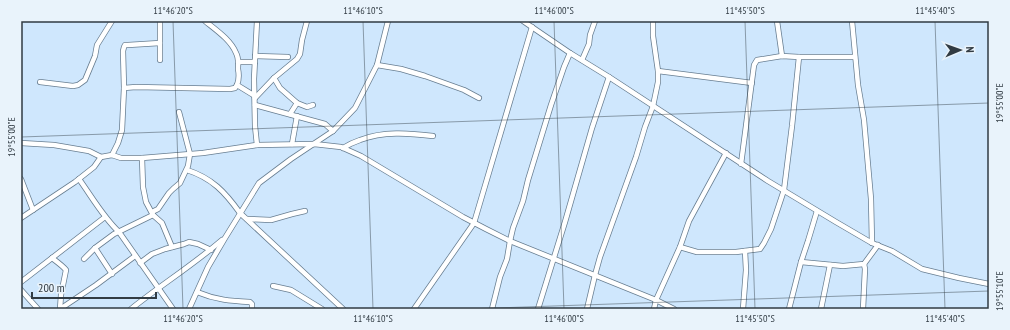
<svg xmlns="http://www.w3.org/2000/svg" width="1010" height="330" viewBox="0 0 1010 330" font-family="'PT Sans Narrow',sans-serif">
<rect width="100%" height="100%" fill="#cfe7fd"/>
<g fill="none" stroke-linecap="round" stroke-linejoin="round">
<g stroke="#687e91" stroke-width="6">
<g id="minor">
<path d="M205 21C216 30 231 40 236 53 239 58 238 64 238 69 239 74 239 80 237 85L255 96"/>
<path d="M523 21 570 53 609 77 768 181 836 222 872 243 892 251 922 269 959 278 989 284"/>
<path d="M777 21 782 56"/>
<path d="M852 21 858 85 864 120 871 199 872 243"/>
<path d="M255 56 288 57"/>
<path d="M160 60V43"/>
<path d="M582 60 589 44 590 35 595 21"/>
<path d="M238 62H255"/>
<path d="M377 65 401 69 425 76 464 90 479 98"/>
<path d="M658 71 752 83"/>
<path d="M274 78 280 88 297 103 307 107 313 105"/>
<path d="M40 82 73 86 78 85 85 80 95 56 97 45 112 21"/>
<path d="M124 88 136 87 230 89 235 88 237 85"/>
<path d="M255 98 274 78 297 59 300 54 302 40 307 21"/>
<path d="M255 105 325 124 333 131"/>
<path d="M290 114 297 103"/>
<path d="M21 143 54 145 89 151 101 157 112 155 121 158H142L203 153 257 145 314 144 341 147 361 156 463 217 486 229 510 241 656 300 674 309"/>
<path d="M292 144 297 116"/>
<path d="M257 145 255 126 254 79 257 21"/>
<path d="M343 148C348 145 354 142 360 140 383 131 409 133 433 136"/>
<path d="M112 155 118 143 122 130 124 88 123 51 124 47 125 45H128L160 43V21"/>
<path d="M142 158 143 187 146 202 153 215 162 223 172 247"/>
<path d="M741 164 754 65 757 60 782 56 799 57H855"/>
<path d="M187 170C212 178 225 192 240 213L343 309"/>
<path d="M21 179 33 210"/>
<path d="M79 179C92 197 103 217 119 232L173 309"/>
<path d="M152 212 158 209 169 193 173 189 180 183 188 166 190 154 179 112"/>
<path d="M21 218 75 182 94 167 101 157"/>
<path d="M247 219 271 220 292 214 305 211"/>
<path d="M680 247 697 252H736L760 249 764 243 771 229 784 190 792 126 799 57"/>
<path d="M95 248 112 274"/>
<path d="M52 258C56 261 64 267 66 270L61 295 60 309"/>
<path d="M84 259 95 248 114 234 153 215"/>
<path d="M801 262 843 266 864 264 878 245"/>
<path d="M140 263 152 254 165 249 184 244 189 242 198 244 211 250"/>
<path d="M21 282 105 217"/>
<path d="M273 286 291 290 322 309"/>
<path d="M21 290 38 309"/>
<path d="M197 292C216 300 231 301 250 302L252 304V309"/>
<path d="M60 309 96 285 135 256"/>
<path d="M131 309C161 285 193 265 222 240"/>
<path d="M189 309 208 267 225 238 259 183 291 159 333 131 355 108 377 65 388 21"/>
<path d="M414 309 474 223 532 27"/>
<path d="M492 309 500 277 507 259 510 241 513 228 523 201 528 180 551 105 564 67 570 53"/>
<path d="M538 309 565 222 592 128 609 77"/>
<path d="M587 309 595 275 600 257 636 157 645 127 653 106 658 82V71L653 36V21"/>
<path d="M654 309 656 300 680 247 689 221 726 153"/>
<path d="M743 309 746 270 745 251"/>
<path d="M789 309 801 262 808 241 817 211"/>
<path d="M821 309 830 265"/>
<path d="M863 309 865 269 864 264"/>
</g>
</g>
<use href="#minor" stroke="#fff" stroke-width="4.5"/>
</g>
<path fill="none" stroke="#313b43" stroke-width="1" stroke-opacity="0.45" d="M173 21 183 309M363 21 373 309M554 21 564 309M745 21 755 309M935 21 945 309M21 137 989 103M467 309 989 291"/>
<rect width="1010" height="330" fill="none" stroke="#e9f3fb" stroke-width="44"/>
<g transform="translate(960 50) rotate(88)" stroke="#e9f3fb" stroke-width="3" paint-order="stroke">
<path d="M0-3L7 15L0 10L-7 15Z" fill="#313b43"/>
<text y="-6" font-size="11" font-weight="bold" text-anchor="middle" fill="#313b43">N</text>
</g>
<path d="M32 292v6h124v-6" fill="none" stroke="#313b43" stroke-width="2"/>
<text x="38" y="292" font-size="12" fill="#313b43" stroke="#e9f3fb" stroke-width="3" paint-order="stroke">200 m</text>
<rect x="22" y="22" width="966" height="286" fill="none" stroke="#313b43" stroke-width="1.5"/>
<g font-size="10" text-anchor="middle" fill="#313b43">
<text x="173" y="14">11°46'20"S</text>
<text x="363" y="14">11°46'10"S</text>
<text x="554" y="14">11°46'00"S</text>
<text x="745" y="14">11°45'50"S</text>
<text x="935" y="14">11°45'40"S</text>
<text transform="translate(999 103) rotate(-90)" y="4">19°55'00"E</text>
<text transform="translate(11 137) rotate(-90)" y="4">19°55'00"E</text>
<text transform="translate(999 291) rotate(-90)" y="4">19°55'10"E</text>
<text x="183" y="322">11°46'20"S</text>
<text x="373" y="322">11°46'10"S</text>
<text x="564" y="322">11°46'00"S</text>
<text x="755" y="322">11°45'50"S</text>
<text x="945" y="322">11°45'40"S</text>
</g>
</svg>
